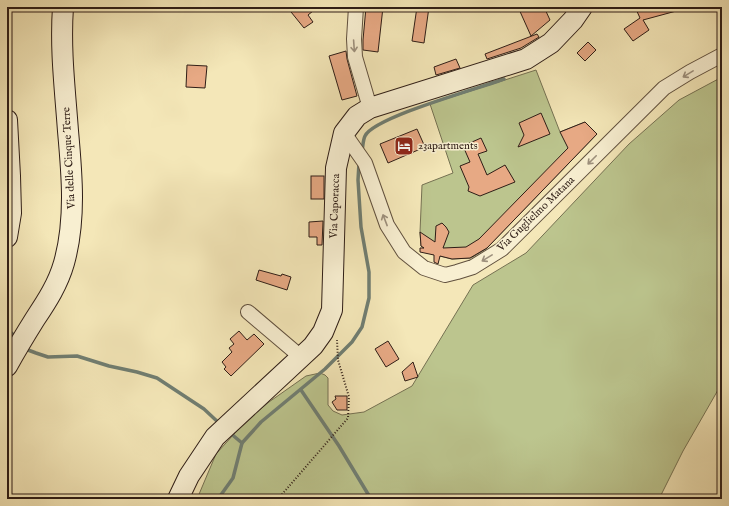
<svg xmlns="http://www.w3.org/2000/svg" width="729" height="506" viewBox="0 0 729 506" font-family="'IM FELL English',serif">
<rect width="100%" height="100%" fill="#f4e7b8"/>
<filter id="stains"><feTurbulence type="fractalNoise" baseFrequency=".005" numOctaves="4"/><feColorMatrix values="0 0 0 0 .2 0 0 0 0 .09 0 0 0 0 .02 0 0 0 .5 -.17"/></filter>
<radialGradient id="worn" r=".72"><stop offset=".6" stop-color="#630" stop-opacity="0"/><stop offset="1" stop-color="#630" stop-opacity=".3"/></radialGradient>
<g fill="#bcc58e" stroke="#757152">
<path d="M536 70 560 132 585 122 597 134 486 249 471 258 452 259 432 254 421 246 420 232 422 185 453 173 430 104Z"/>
<path d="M722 77V383L683 451 659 499H197L216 454 244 423 269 402 306 376 320 373 325 375 328 378V405L333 411 342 415 364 412 412 386 473 285 526 253 629 144 679 100Z"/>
</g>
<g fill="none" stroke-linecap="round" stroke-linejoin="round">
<g stroke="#707e72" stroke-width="3.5">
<path d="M362 151C363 146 363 140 365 136 374 117 480 88 504 79"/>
<path d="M7 329 17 338"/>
<path d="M25 346 28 350 36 353 48 357 77 356 109 366 137 372 157 378 204 409 220 424"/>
<path d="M301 390 339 446 371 499"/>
<path d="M229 432 242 443"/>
<path d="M218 499 233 478 242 443 261 422 325 369 352 342 362 327 369 298V272L361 227 358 180 359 163"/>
</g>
</g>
<g fill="#e7a984" stroke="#2e1d16">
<path d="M287 7H318L308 15 313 22 304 28Z"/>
<path d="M366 7H383L378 52 363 50V40Z"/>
<path d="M417 7H429L424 43 412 41Z"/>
<path d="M518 7H544L550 20 531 36Z"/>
<path d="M635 7H680V10L643 20 649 30 633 41 624 29 640 18Z"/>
<path d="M537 34 539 37 521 48 487 59 485 54Z"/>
<path d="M588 42 596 50 585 61 577 53Z"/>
<path d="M346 51 347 59 357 96 342 100 329 56Z"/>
<path d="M456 59 460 68 436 75 434 67Z"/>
<path d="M187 65 207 66 205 88 186 87Z"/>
<path d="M541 113 550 134 518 147 524 135 519 123Z"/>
<path d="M585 122 597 134 487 248 470 258 452 259 440 256 438 264 434 262V255L420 252V248H424L421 246 420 232 435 242 436 226 442 223 446 227 449 232 443 248 466 247 479 239 568 148 560 132Z"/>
<path d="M417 129 425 147 388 163 380 144Z"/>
<path d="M481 138 487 151 478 154 487 175 505 165 515 182 480 196 468 191 469 187 460 166 470 162 463 146Z"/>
<rect x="311" y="176" width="13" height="23"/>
<path d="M323 221 322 245H317V237H309V222Z"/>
<path d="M259 270 281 276 282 274 291 277 287 290 256 280Z"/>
<path d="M239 331 247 340 254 334 264 344 231 376 224 369 226 367 222 362 232 352 229 348 234 344 230 339Z"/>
<path d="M388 341 399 359 386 367 375 349Z"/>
<path d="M413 362 418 377 405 381 402 372Z"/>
<path d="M335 396H347V410H337L332 402 336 399Z"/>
</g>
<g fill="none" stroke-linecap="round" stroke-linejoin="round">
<g stroke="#60503e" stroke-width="16">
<g id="street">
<path d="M356 7 354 39 355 57 370 108"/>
<path d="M344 133 365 163 387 225 404 252 424 268 445 275 457 272 473 267 502 249 664 88 690 72 722 55"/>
<path d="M248 312 301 357"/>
</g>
</g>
<g stroke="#2e1d16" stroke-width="22">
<g id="secondary">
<path d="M7 120 10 176 11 213 7 237"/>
<path d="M7 366C16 350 25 335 35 319 47 301 58 284 64 263 76 220 72 175 68 131 65 89 60 49 63 7"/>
<path d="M178 499 189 476 215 437 313 346 323 332 332 310 336 168 344 133 357 116 370 108 526 59 551 43 573 20 582 7"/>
</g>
</g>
<path stroke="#2e1d16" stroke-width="2" stroke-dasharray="1 2" stroke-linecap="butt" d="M278 499 348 418 349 397 338 360 337 340"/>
<use href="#street" stroke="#f8efd1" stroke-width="14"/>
<use href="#secondary" stroke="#f8efd1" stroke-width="20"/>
</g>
<defs><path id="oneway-shaft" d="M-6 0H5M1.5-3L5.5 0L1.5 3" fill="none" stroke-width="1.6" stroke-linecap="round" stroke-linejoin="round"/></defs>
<g stroke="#9d907d">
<use href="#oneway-shaft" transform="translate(354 46) rotate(86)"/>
<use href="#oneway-shaft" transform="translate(688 74) rotate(149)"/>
<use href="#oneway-shaft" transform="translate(592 160) rotate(135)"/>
<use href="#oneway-shaft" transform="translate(385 220) rotate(-111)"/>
<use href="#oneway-shaft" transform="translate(487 258) rotate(149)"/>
</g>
<defs>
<g id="hotel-square" transform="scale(1)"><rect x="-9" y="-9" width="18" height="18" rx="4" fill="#8f2418" stroke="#f8efd1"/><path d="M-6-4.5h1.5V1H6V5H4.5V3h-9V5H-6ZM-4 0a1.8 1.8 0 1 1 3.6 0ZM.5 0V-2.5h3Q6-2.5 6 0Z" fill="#fff"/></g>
</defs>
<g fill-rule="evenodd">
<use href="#hotel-square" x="404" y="146"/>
</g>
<g text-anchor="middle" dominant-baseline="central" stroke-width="3" stroke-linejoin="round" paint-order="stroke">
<g font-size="11" fill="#2e1d16" stroke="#f8efd1" text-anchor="start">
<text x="418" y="146">23apartments</text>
</g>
<g font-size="11" fill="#2e1d16" stroke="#f8efd1">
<text transform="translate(69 158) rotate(-93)">Via delle Cinque Terre</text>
<text transform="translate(335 206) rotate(-88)">Via Caporacca</text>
<text transform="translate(536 214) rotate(-44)">Via Guglielmo Matana</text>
</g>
</g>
<rect width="729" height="506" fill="none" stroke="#f4e7b8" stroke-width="24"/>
<rect x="8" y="8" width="713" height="490" fill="none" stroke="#2e1d16" stroke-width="2"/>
<rect x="12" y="12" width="705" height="482" fill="none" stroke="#2e1d16"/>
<rect width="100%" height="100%" filter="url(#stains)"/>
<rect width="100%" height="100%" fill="url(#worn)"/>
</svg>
